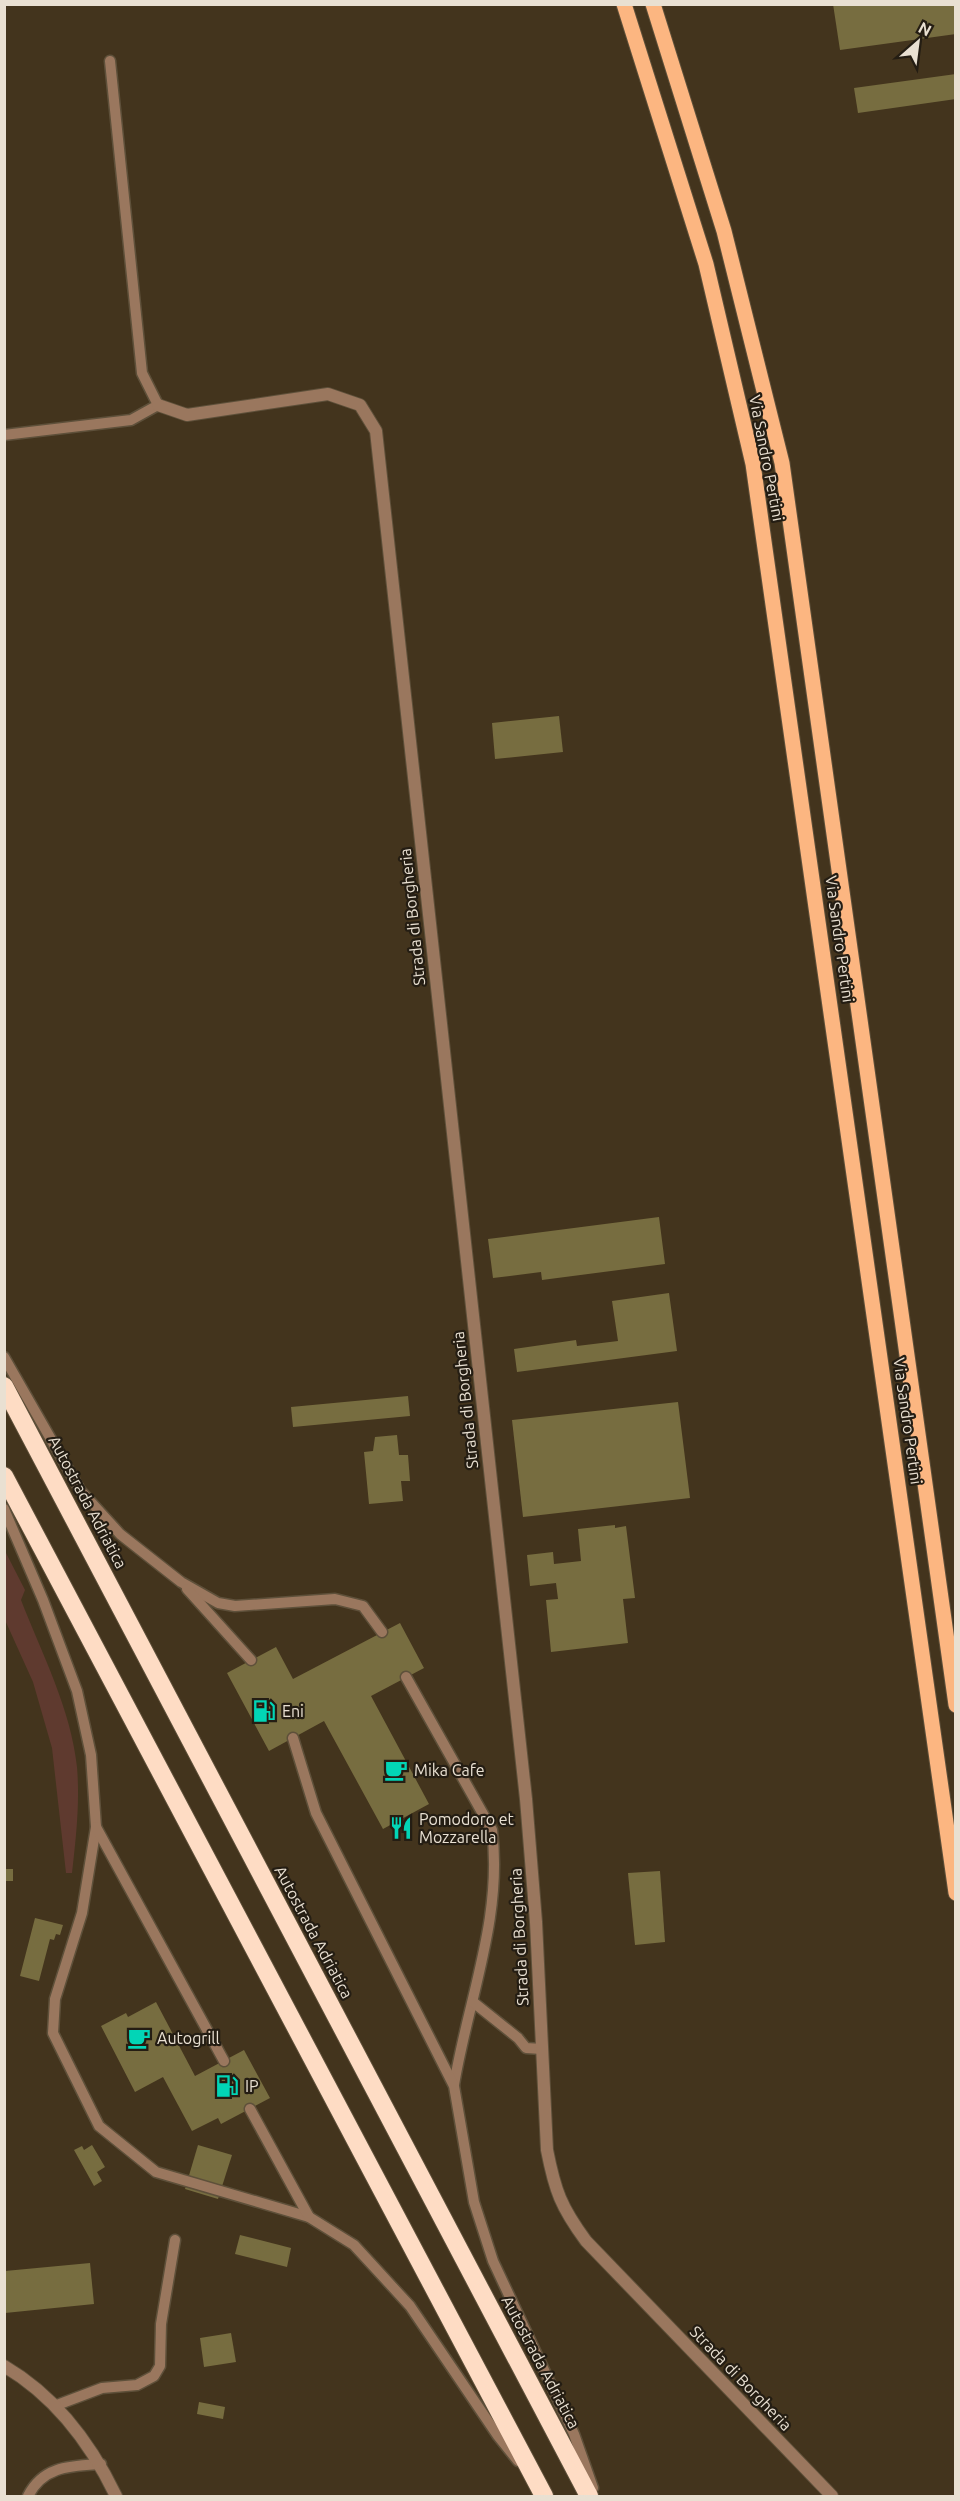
<svg xmlns="http://www.w3.org/2000/svg" width="960" height="2501" viewBox="0 0 960 2501" font-family="Ubuntu,sans-serif">
<rect width="100%" height="100%" fill="#43341d"/>
<path fill="#5f3a2f" d="M5 1551 25 1590 21 1600C42 1654 71 1709 77 1767 80 1803 76 1838 72 1873H66L52 1748 33 1682 5 1620Z"/>
<g fill="#776d40">
<path d="M833 4H956V34L840 50Z"/>
<path d="M956 74V99L858 113 854 88Z"/>
<path d="M559 716 563 752 495 759 492 723Z"/>
<path d="M659 1217 665 1264 542 1280 541 1272 493 1278 488 1239Z"/>
<path d="M669 1293 677 1351 517 1372 514 1349 576 1340 577 1346 618 1341 612 1301Z"/>
<path d="M408 1396 410 1416 293 1427 291 1407Z"/>
<path d="M678 1402 690 1498 523 1517 512 1420Z"/>
<path d="M397 1435 399 1455H408L410 1481H401L403 1501 369 1504 364 1452 373 1451 375 1437Z"/>
<path d="M615 1525V1528L626 1526 635 1598 623 1599 628 1643 551 1652 546 1600 558 1599 556 1583 530 1586 527 1555 553 1552 554 1564 581 1561 578 1529Z"/>
<path d="M400 1623 424 1668 371 1696 429 1804 383 1829 324 1721 269 1751 227 1673 276 1647 293 1679Z"/>
<rect x="5" y="1869" width="8" height="12"/>
<path d="M660 1871 665 1942 635 1945 628 1873Z"/>
<path d="M35 1918 63 1925 60 1935 56 1934 54 1940 50 1939 39 1981 20 1976Z"/>
<path d="M156 2002 195 2076 244 2050 270 2098 221 2124 218 2118 192 2131 163 2077 135 2092 101 2026 126 2013 128 2017Z"/>
<path d="M92 2145 105 2167 97 2172 102 2181 94 2186 74 2150 82 2146 84 2150Z"/>
<path d="M198 2145 232 2155 218 2199 185 2189Z"/>
<path d="M240 2235 291 2248 287 2267 235 2254Z"/>
<path d="M90 2263 94 2304 5 2313V2271Z"/>
<path d="M231 2333 236 2362 204 2367 200 2338Z"/>
<path d="M199 2402 225 2407 223 2419 197 2414Z"/>
</g>
<g fill="none" stroke-linecap="round" stroke-linejoin="round">
<g stroke="#5e503a" stroke-width="13">
<g id="service">
<path d="M4 435 131 420 158 405 142 373 110 61"/>
<path d="M4 1357 80 1490 120 1534 181 1582 218 1603 235 1606 335 1599 363 1606 382 1632"/>
<path d="M4 1509 43 1600 77 1691 91 1755 96 1827 82 1913 55 1999 53 2033 99 2126 156 2172 309 2217 354 2245 410 2306 498 2436 518 2461"/>
<path d="M187 1589 251 1660"/>
<path d="M406 1677 492 1830C503 1917 468 2000 454 2085"/>
<path d="M293 1738 316 1813 454 2086 474 2202 493 2261 574 2434 593 2488"/>
<path d="M96 1827 224 2061"/>
<path d="M473 2002 518 2038 526 2048 542 2049"/>
<path d="M250 2109 309 2217"/>
<path d="M57 2405 102 2388 137 2385 154 2376 160 2366 161 2324 175 2240"/>
<path d="M28 2496C43 2466 70 2466 101 2464"/>
</g>
</g>
<g stroke="#5e503a" stroke-width="14">
<g id="minor">
<path d="M158 405 187 415 328 394 360 405 376 431 526 1799 536 1922 547 2150C555 2191 561 2207 586 2241L832 2496"/>
<path d="M4 2366C55 2396 91 2444 116 2496"/>
</g>
</g>
<g stroke="#5e503a" stroke-width="17">
<g id="primary">
<path d="M624 4 706 264 753 464 956 1893"/>
<path d="M653 4 724 231 782 463 956 1705"/>
</g>
</g>
<g stroke="#5e503a" stroke-width="20">
<g id="motorway">
<path d="M4 1386 589 2496"/>
<path d="M4 1476 544 2496"/>
</g>
</g>
<use href="#service" stroke="#9a775e" stroke-width="10"/>
<use href="#minor" stroke="#9a775e" stroke-width="12"/>
<use href="#primary" stroke="#fcb681" stroke-width="15"/>
<use href="#motorway" stroke="#fedcc4" stroke-width="18"/>
</g>
<defs>
<g id="fuel-bare" transform="scale(1.8)"><path d="M-5.5-6h7V0h2V4h1.3V-2.5L3-4.5l.8-.8L6-3V5H2.5V1h-1V6h-7ZM-4.2-4.7v3.2H.2V-4.7Z" fill="#02d5b6" stroke="#241d13" stroke-width="2.5" paint-order="stroke"/></g>
<g id="cafe-bare" transform="scale(1.8)"><path d="M-5.5-4.5H6V0H3Q3 3.5 0 3.5H-2.5Q-5.5 3.5-5.5 0ZM3-3.2v2h1.7v-2ZM-6 4.5H4V6H-6Z" fill="#02d5b6" stroke="#241d13" stroke-width="2.5" paint-order="stroke"/></g>
<g id="restaurant-bare" transform="scale(1.8)"><path d="M-5-6h1v4h1v-4h1v4h1v-4h1v5L-1.5 .5V6h-2V.5L-5-1ZM5-6V6H3V1.5H1.5Q1.5-4 5-6Z" fill="#02d5b6" stroke="#241d13" stroke-width="2.5" paint-order="stroke"/></g>
</defs>
<g fill-rule="evenodd">
<use href="#fuel-bare" x="264" y="1711"/>
<use href="#cafe-bare" x="396" y="1770"/>
<use href="#restaurant-bare" x="401" y="1828"/>
<use href="#cafe-bare" x="139" y="2038"/>
<use href="#fuel-bare" x="227" y="2086"/>
</g>
<g text-anchor="middle" dominant-baseline="central" stroke-width="4.5" stroke-linejoin="round" paint-order="stroke">
<g font-size="16" fill="#e9e0d2" stroke="#241d13">
<text transform="translate(767 458) rotate(79)">Via Sandro Pertini</text>
<text transform="translate(412 917) rotate(-96)">Strada di Borgheria</text>
<text transform="translate(840 939) rotate(82)">Via Sandro Pertini</text>
<text transform="translate(465 1400) rotate(-96)">Strada di Borgheria</text>
<text transform="translate(908 1421) rotate(82)">Via Sandro Pertini</text>
<text transform="translate(88 1502) rotate(62)">Autostrada Adriatica</text>
<text transform="translate(314 1932) rotate(62)">Autostrada Adriatica</text>
<text transform="translate(519 1937) rotate(-93)">Strada di Borgheria</text>
<text transform="translate(541 2362) rotate(62)">Autostrada Adriatica</text>
<text transform="translate(741 2378) rotate(46)">Strada di Borgheria</text>
</g>
<g font-size="16" fill="#e9e0d2" stroke="#241d13" text-anchor="start">
<text x="282" y="1711">Eni</text>
<text x="414" y="1770">Mika Cafe</text>
<text x="419" y="1819">Pomodoro et<tspan x="419" dy="18">Mozzarella</tspan></text>
<text x="157" y="2038">Autogrill</text>
<text x="245" y="2086">IP</text>
</g>
</g>
<rect width="960" height="2501" fill="none" stroke="#e9e0d2" stroke-width="12"/>
<g transform="translate(918 42) rotate(28)" stroke="#241d13" stroke-width="4.5" paint-order="stroke">
<path d="M0-4.5L10 22L0 15L-10 22Z" fill="#e9e0d2"/>
<text y="-9" font-size="16" font-weight="bold" text-anchor="middle" fill="#e9e0d2">N</text>
</g>
</svg>
